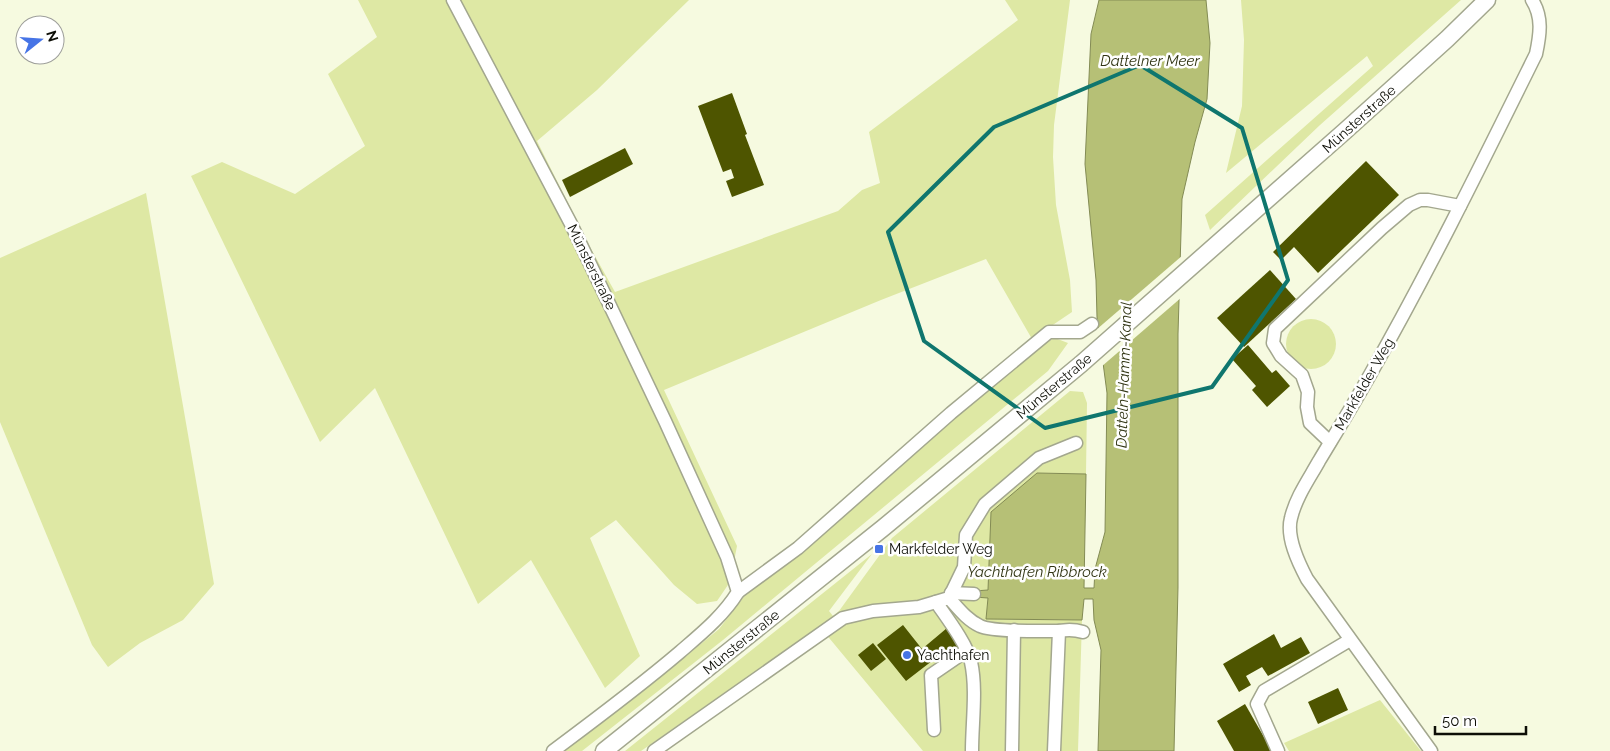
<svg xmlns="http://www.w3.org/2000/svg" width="1610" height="751" viewBox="0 0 1610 751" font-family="Raleway,sans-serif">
<rect width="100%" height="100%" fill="#f6fae0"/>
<g fill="#dee8a4">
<path d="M358 0H689L597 90 537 141 591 249 615 292 838 211 862 190 880 183 869 132 1018 20 1005 0H1070L1054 125 1053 157 1056 205 1070 280 1072 312 1032 339 986 259 881 300 664 390 737 546 730 582 717 601 697 604 674 585 616 520 590 538 640 656 605 688 531 560 478 604 375 388 320 442 191 176 222 162 295 194 365 146 328 74 377 37Z"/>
<path d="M1241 0H1461L1320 125 1210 230 1205 215 1373 66 1367 56 1226 173 1242 106 1244 40Z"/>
<path d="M146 193 214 584 183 620 140 643 108 667 92 645 0 422V258Z"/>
<circle cx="1311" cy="344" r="25"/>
<path d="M1055 338 1068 343 1048 371 723 640 582 751H564L652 684 719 629 746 594 819 538 866 494 1042 344Z"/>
<path d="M1070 391 1083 392 1087 403 1086 474 1037 473 988 590 975 591 988 597 987 619 1082 620 1078 751H923L820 627 641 751H625L872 554 829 611 833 616 839 611 892 538Z"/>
<path d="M1380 700 1421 751H1289L1284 743Z"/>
</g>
<path fill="#b6c076" stroke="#838b54" d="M1099 0H1206L1210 43 1207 99 1195 142 1182 199 1178 334V587L1174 751H1098L1101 650 1094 620 1093 599H1084L1082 620 986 619 988 598 974 597V591L988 590 991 512 1037 473 1086 474 1084 588H1094L1095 569 1105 532 1107 393 1097 317 1096 280 1085 164 1091 34Z"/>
<path fill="#f6fae0" d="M1183 255 1182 297 1101 367 1096 330Z"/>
<g fill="#4e5500">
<path d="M732 93 747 134 745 135 764 185 732 197 726 181 734 178 731 169 723 172 698 106Z"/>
<path d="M625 148 633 164 570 197 562 180Z"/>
<path d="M1366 161 1399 195 1318 273 1294 247 1281 260 1273 252Z"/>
<path d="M1270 270 1296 299 1244 347 1217 318Z"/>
<path d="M1248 345 1272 373 1276 370 1290 386 1267 407 1252 390 1256 386 1232 359Z"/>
<path d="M903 625 922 649 947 628 962 647 946 660 941 654 906 681 877 645Z"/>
<path d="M1274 634 1281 648 1301 637 1310 653 1268 676 1262 667 1246 676 1251 685 1239 692 1223 664Z"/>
<path d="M873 643 886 659 871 671 858 655Z"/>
<path d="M1338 688 1348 710 1318 724 1308 702Z"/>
<path d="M1245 704 1272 751H1234L1217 721Z"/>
</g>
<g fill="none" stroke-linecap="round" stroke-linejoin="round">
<g stroke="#a3a78e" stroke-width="15">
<g id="minor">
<path d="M453 0 571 224 665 421 727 557 738 592C723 616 702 633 680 652 639 687 596 719 553 751"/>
<path d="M1330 442 1310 423 1307 407 1308 392 1302 375 1281 356 1273 343 1275 329 1382 228 1409 205 1420 200H1428L1460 206"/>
<path d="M738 592 798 548 951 413 1049 332H1080L1092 324"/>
<path d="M951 593 974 594"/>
<path d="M949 598C958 608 967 620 980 626 992 632 1038 631 1053 631 1067 631 1069 628 1083 632"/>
<path d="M936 602C947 618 967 644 971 662 977 689 972 723 972 751"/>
<path d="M934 730 931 675 966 651"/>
<path d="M654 751 843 618 873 611 919 607 949 598 964 567 966 535 985 504 1039 458 1076 443"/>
<path d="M1012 751 1014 630"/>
<path d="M1054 751 1059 631"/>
<path d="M1278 751 1257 704 1264 691 1350 640"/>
<path d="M1431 751 1307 579C1298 562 1286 537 1291 518 1296 497 1309 479 1319 461 1337 431 1355 402 1371 373 1430 269 1483 161 1536 54 1540 35 1543 17 1532 0"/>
</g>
</g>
<g stroke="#a3a78e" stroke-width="19">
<path id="major" d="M604 751 883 528 1081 364 1345 131 1447 39 1487 0"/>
</g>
<use href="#minor" stroke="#fff" stroke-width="12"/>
<use href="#major" stroke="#fff" stroke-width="16"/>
</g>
<path fill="none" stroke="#0f766e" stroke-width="4" stroke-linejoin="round" d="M1140 65 1242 128 1288 280 1212 387 1045 428 924 341 888 232 994 127Z"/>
<g fill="#4674e6" stroke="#fff" stroke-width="2">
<rect x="874" y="544" width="10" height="10" rx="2.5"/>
<circle cx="907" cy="655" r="5"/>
</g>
<g text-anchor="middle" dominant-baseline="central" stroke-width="5" stroke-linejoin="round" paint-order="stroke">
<g font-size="14" fill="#0d0e06" stroke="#fff">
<text transform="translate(1359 119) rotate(-42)">Münsterstraße</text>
<text transform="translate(592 267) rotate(64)">Münsterstraße</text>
<text transform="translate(1364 384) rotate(-60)">Markfelder Weg</text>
<text transform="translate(1054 386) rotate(-40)">Münsterstraße</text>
<text transform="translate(741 642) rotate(-39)">Münsterstraße</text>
</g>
<g font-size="14" fill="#0d0e06" stroke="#fff" text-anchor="start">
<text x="889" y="549">Markfelder Weg</text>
<text x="917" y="655">Yachthafen</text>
</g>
<g font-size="15" font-style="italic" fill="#313514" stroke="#fff">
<text x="1150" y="61">Dattelner Meer</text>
<text transform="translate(1124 375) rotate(-88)">Datteln-Hamm-Kanal</text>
<text x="1037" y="572">Yachthafen Ribbrock</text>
</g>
</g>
<g transform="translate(40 40) rotate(73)"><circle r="24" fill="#ffffff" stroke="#9e9f9b"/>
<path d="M0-4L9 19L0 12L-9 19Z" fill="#4674e6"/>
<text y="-8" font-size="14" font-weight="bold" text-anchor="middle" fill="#0d0e06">N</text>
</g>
<path d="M1435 726v8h91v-8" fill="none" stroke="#0d0e06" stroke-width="2.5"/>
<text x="1442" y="726" font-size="15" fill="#0d0e06" stroke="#ffffff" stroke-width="4" paint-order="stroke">50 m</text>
</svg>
